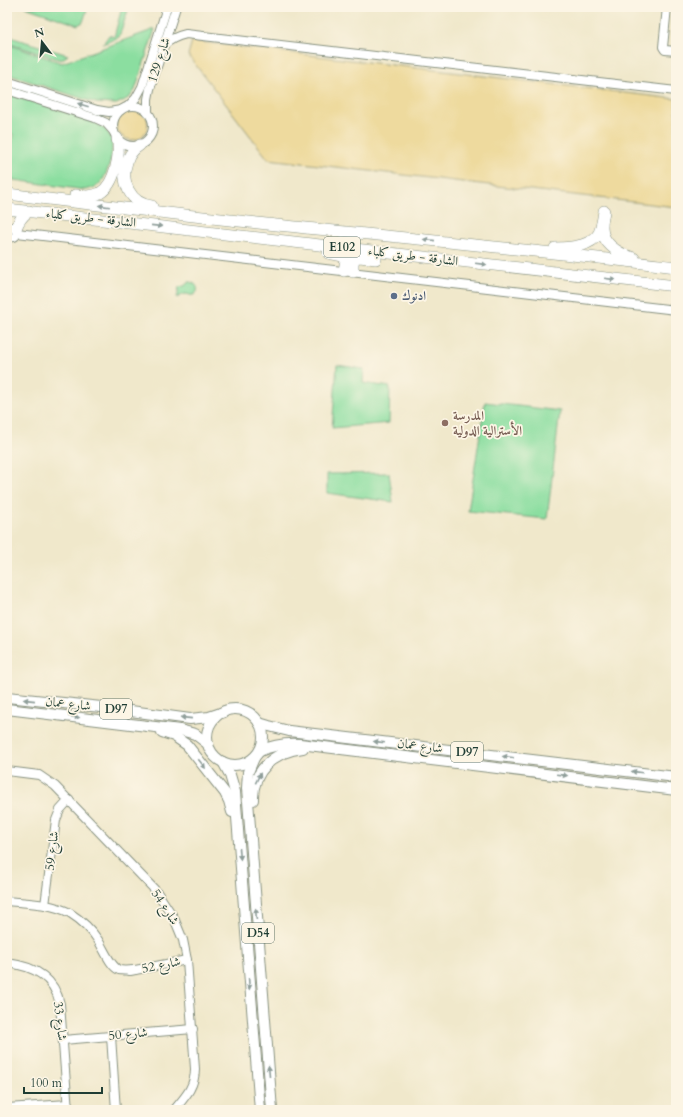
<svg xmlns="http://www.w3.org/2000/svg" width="683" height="1117" viewBox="0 0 683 1117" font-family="Cardo,Amiri,serif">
<rect width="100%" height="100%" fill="#fcf5e5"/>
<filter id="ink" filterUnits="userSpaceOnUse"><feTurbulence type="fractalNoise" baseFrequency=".025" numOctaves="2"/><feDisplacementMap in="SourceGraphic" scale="8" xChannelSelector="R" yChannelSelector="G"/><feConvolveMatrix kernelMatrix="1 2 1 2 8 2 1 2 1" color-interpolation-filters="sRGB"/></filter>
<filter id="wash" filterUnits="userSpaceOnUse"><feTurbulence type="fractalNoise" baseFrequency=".012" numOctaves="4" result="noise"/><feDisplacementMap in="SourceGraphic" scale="16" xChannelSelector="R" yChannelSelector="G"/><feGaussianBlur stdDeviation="0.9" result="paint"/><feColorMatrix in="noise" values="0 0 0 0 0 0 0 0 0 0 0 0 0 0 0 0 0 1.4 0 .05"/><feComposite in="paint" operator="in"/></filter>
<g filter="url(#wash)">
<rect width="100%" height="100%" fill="#f0e8cb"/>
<g fill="#8bdea0" stroke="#558e6a">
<path d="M25 7H88L83 22 78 25Z"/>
<path d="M122 7H129L119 37 103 44 109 35 114 37Z"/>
<path d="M155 29 135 90 130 97 123 101 116 104 96 103 7 74V44L62 63Z"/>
<path d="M7 36 68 55 61 60 7 43Z"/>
<path d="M7 93 93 121C99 125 107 129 110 136 116 148 108 178 97 186 94 188 89 189 85 190L7 179V156L14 135 7 132Z"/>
<path d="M189 282C197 282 201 292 193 295 190 296 189 294 186 294 183 294 180 296 177 298L179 287 184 286Z"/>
<path d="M337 365 364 369 363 383 390 387 389 423 332 428Z"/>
<path d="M485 402 560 411 547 519 468 511Z"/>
<path d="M389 473 393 502 327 493V474Z"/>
</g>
<g fill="#eeda9e" stroke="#868c69">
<path d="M192 41 676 99V207L268 159 188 55Z"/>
<circle cx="132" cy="124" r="16"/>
</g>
</g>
<g filter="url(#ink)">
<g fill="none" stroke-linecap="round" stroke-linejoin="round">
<g stroke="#889280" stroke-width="10">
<g id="minor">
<path d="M667 7 663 47 665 50 676 51"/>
<path d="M163 46C170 39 177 36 186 34L676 91"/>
<path d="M7 81 97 110 109 112 121 110"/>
<path d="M7 90 95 118 106 123 114 132"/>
<circle cx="133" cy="126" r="20"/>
<path d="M127 107 136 98 142 87 167 7"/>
<path d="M148 113V99L150 89 176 7"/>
<path d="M7 230 10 227C23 229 15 243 7 235"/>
<path d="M17 233 676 310"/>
<path d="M7 771 39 775 55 786 157 892 174 918 183 940 187 960 195 1069C195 1087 185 1097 174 1110"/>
<path d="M7 901C28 903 51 903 70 913 81 920 91 929 98 940 104 949 110 966 119 970 124 971 130 970 135 970"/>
<path d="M45 905 56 820 60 810 69 800"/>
<path d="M7 963C33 966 54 976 60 1004L68 1110"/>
<path d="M130 971 187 960"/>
<path d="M111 1036 115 1096 116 1110"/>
<path d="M63 1040 193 1029"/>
<path d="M7 1108 68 1104"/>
</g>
</g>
<g stroke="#889280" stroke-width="12">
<g id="major">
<path d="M7 697 101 707 190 719 209 717 224 712"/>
<path d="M7 709 180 730 195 734 208 744"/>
<circle cx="235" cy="737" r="28"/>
<path d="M259 723 269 726 289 731 676 777"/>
<path d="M162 732 174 736 187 745 225 793 229 801 232 812"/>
<path d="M260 751C273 745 285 743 300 744L676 790"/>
<path d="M254 758 248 772 247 788 272 1110"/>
<path d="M223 762 230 775 235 792 260 1110"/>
<path d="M253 800C252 770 275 751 303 748"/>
</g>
</g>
<g stroke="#889280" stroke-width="12">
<g id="highway">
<path d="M140 145C134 149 129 154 127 162 120 181 130 204 152 206"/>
<path d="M7 194C107 206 206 218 306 228 429 240 553 252 676 267"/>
<path d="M75 195C84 196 92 197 100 193 115 184 121 154 117 138"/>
<path d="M7 209 676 286"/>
<path d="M602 224C602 227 602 231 603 234 607 247 622 255 634 258"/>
<path d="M16 229C18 221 22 216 29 211"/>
<path d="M555 248C569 248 591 247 599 233 602 226 603 218 604 211"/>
<path d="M328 253 343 256 346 260 344 271"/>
<path d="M353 272V262L356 258 360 257 376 259"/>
</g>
</g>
<use href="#minor" stroke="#fff" stroke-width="8"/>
<use href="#major" stroke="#fff" stroke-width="10"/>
<use href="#highway" stroke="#fff" stroke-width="11"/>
</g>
<defs><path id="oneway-solid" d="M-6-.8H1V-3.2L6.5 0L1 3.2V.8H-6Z"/></defs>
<g fill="#8f9e9a">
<use href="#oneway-solid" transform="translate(83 105) rotate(-162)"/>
<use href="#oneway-solid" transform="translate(104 206) rotate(-173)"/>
<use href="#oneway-solid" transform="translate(157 226) rotate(6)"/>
<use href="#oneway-solid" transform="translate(429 240) rotate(-174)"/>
<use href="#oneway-solid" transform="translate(481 264) rotate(7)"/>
<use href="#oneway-solid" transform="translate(610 279) rotate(7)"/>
<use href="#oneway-solid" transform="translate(29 700) rotate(-174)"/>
<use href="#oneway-solid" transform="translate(74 717) rotate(7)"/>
<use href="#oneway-solid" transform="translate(186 718) rotate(-174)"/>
<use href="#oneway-solid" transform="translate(379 742) rotate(-173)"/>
<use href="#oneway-solid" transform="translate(508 757) rotate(-173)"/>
<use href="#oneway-solid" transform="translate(202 764) rotate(52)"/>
<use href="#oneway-solid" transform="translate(637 772) rotate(-173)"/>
<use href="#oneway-solid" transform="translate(562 775) rotate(7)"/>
<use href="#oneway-solid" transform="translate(258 778) rotate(-64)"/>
<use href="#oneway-solid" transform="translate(240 854) rotate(85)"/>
<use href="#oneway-solid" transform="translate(256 914) rotate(-94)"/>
<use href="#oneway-solid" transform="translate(249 984) rotate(86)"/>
<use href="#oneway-solid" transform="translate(269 1071) rotate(-95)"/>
</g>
</g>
<circle fill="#5c6f8a" stroke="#fcf5e5" stroke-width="1.5" cx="394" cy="296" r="4"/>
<circle fill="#8d6e63" stroke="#fcf5e5" stroke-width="1.5" cx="445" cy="423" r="4"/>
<g text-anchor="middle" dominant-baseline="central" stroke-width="3.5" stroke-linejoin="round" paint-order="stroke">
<g fill="#fcf5e5" stroke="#617469" stroke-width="1">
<rect x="324" y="237" width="36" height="20" rx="3"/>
<rect x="100" y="699" width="32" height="20" rx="3"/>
<rect x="451" y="742" width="32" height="20" rx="3"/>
<rect x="242" y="923" width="32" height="20" rx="3"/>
</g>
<g font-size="12" font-weight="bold" fill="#1f3d34">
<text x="342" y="247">E102</text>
<text x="116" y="709">D97</text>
<text x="467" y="752">D97</text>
<text x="258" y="933">D54</text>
</g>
<g font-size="13" fill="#1f3d34" stroke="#fcf5e5">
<text transform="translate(159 60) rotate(-72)">شارع 129</text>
<text transform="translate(91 218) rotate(6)">الشارقة - طريق كلباء</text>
<text transform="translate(413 256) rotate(7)">الشارقة - طريق كلباء</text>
<text transform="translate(68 704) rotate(6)">شارع عمان</text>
<text transform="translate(420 746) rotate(7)">شارع عمان</text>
<text transform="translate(52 851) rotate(-83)">شارع 59</text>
<text transform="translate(165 907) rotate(57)">شارع 54</text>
<text transform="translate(161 965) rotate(-11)">شارع 52</text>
<text transform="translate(60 1021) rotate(83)">شارع 33</text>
<text transform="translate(128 1034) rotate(-5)">شارع 50</text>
</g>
<g font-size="13" font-weight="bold" fill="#4e5e75" stroke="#fcf5e5" text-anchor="start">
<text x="402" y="296">ادنوك</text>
</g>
<g font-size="13" font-weight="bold" fill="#785e54" stroke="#fcf5e5" text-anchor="start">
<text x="453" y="416">المدرسة<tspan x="453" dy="15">الأسترالية الدولية</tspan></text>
</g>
</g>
<rect width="683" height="1117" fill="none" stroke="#fcf5e5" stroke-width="24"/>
<g transform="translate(42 42) rotate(344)" stroke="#fcf5e5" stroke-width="3" paint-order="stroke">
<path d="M0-3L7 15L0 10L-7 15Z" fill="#1f3d34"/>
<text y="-6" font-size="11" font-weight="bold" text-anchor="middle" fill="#1f3d34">N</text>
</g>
<path d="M24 1087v6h78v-6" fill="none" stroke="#1f3d34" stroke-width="2"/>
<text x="30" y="1087" font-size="12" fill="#1f3d34" stroke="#fcf5e5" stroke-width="3" paint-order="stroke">100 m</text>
</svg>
